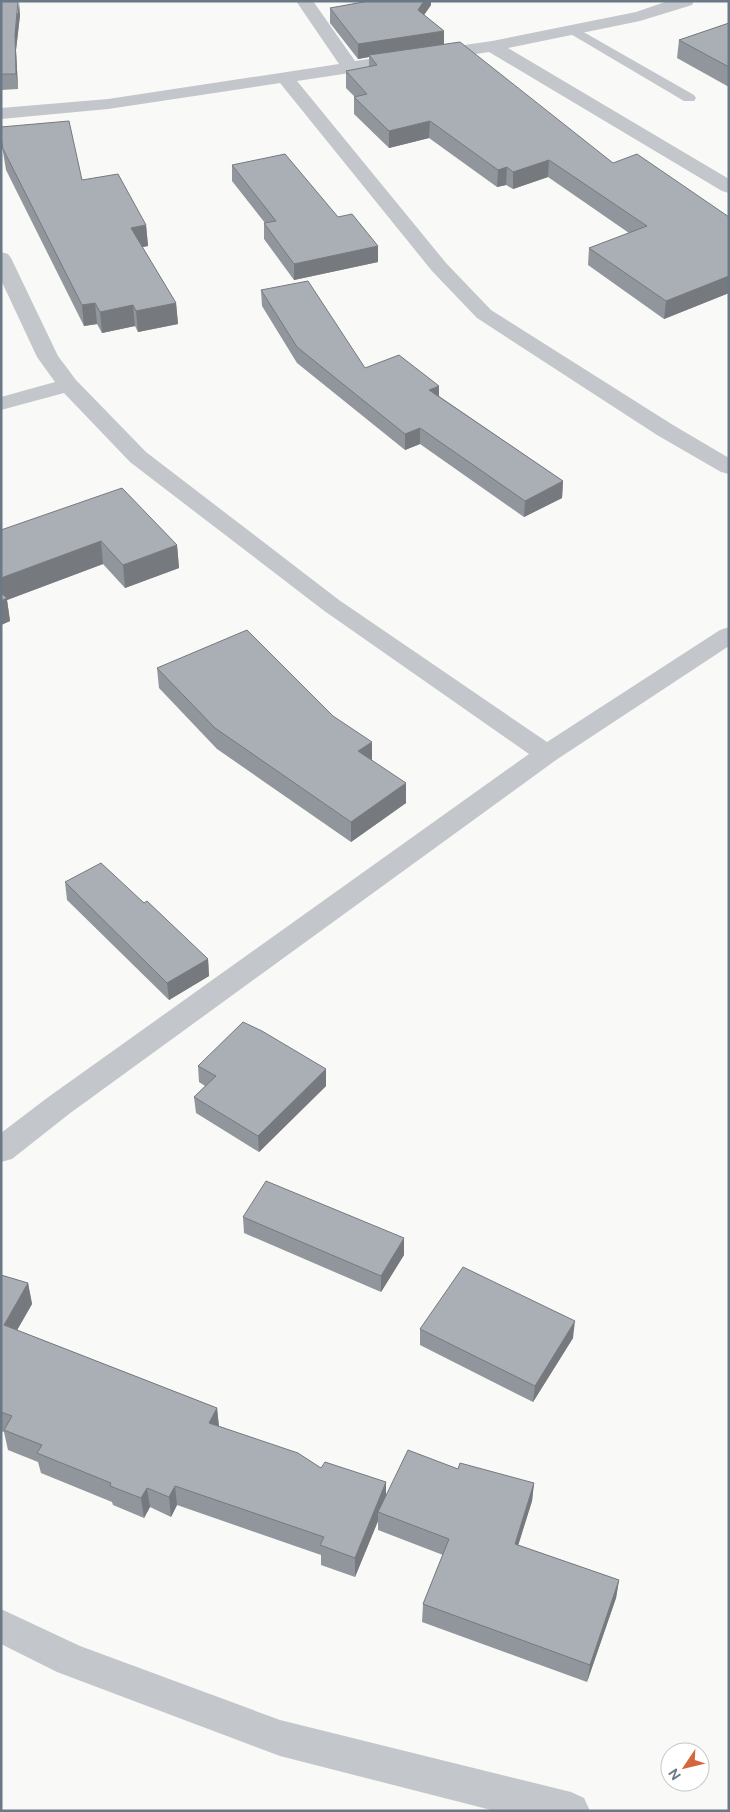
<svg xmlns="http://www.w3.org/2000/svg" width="730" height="1812" viewBox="0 0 730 1812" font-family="'DM Sans',sans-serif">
<rect width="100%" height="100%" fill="#f9f9f7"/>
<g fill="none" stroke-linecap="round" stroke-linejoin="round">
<path fill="#c3c6ca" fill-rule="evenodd" d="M573 26 694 95 696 98 694 101H684L569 33 567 30 569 27Z"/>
<g fill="#c3c6ca" fill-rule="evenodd">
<path d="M296 1H313L355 61 492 41 636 12 668 1H694L692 5 640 21 508 48 729 179V193L722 191 489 52 297 81 446 263 491 310 673 425 729 458V474L721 472 657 435 477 318 432 271 280 83 108 109 1 119V108L108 99 339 64Z"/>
<path d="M1 252 8 254 11 258 58 356 76 380 146 452 339 600 547 742 720 630 729 627V646L556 760 69 1114 12 1159 1 1162V1133L47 1098 529 754 323 610 130 462 64 393 1 410V397L55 382 37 357 1 280Z"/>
<path d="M1 1609 80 1646 280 1720 571 1792 584 1798 590 1811H495L280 1756 57 1672 1 1644Z"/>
</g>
</g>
<g fill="#91969c">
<path d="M1 1 20 15 16 50 18 89 1 90Z"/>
<path d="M369 1H431V5L424 15 444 31V44L613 163 729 217V293L664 319 588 265 589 248 629 233 548 177 513 189 506 185 497 187 429 138 389 148 354 114V97H355L346 88V71L369 67V57L358 59 330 23V8Z"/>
<path d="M729 23V87L677 58 679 40Z"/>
<path d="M1 127 82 180 146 225 148 246 142 247 176 303 178 324 138 332 135 326 102 333 97 324 84 326 6 170 1 140Z"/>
<path d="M232 165 338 217 378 246V262L294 280 264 239V223H265L232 181Z"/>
<path d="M261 290 365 368 439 396 563 481 562 498 524 517 420 444 405 450 297 363 262 306Z"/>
<path d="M1 530 177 545 179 568 125 588 103 564 7 600 10 621 1 625Z"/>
<path d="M157 668 372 760 406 803 351 842 217 749 159 688Z"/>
<path d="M65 882 144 903 208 959 209 976 169 1000 67 900Z"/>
<path d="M198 1066 326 1069V1086L259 1152 196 1113 194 1097 205 1086 199 1082Z"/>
<path d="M243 1217 404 1255 381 1292 244 1233Z"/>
<path d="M1 1275 28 1283 32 1304 17 1330 217 1408 219 1426 321 1468 386 1482V1496L458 1469 534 1483 532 1501 518 1545 619 1580 616 1598 587 1682 422 1622 423 1604 443 1555 378 1530V1521L355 1577 321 1565V1555L177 1505 171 1517 150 1507 144 1518 113 1505 112 1502 41 1473 38 1462 8 1450 4 1432 1 1431Z"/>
<path d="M420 1329 573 1338 533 1402 420 1345Z"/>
</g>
<g fill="#767a7f">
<path d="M19 1 20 15 16 50 18 89 16 74 15 35Z"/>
<path d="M424 1H431V5L417 25 418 10Z"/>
<path d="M444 31V46L369 55V57L358 59V44Z"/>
<path d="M430 121 429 138 389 148V131Z"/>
<path d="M549 160 548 177 513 189V172Z"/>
<path d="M507 167 506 185 497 187 498 170Z"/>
<path d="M146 225 148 246 132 249 131 228Z"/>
<path d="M378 246V262L294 280V264Z"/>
<path d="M729 276V293L664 319 666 301Z"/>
<path d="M95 303 97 324 84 326 82 305Z"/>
<path d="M176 303 178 324 138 332 136 311Z"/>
<path d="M133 305 135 326 102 333 100 312Z"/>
<path d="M439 386V402L429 390Z"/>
<path d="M420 428V444L405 450V434Z"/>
<path d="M563 481 562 498 524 517 525 501Z"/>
<path d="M101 541 103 564 7 600 10 621 1 625V578Z"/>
<path d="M177 545 179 568 125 588 123 565Z"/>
<path d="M372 742V762L358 751Z"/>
<path d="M406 783V803L351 842V822Z"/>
<path d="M208 959 209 976 169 1000 167 983Z"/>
<path d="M326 1069V1086L259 1152 258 1136Z"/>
<path d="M404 1238V1255L381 1292V1276Z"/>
<path d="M28 1283 32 1304 8 1346 4 1325Z"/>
<path d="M575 1321 573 1338 533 1402 535 1386Z"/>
<path d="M217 1408 219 1428 209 1423Z"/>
<path d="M386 1482V1502L378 1512V1521L355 1577V1558Z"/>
<path d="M534 1483 532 1501 513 1562 515 1544Z"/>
<path d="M175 1486 177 1505 171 1517 169 1497Z"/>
<path d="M147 1488 150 1507 144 1518 141 1498Z"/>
<path d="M619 1580 616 1598 587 1682 590 1665Z"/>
</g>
<g fill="#a9afb5" stroke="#767a7f">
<path d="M1 1H18L15 35 16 74H1Z"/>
<path d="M369 1H424L418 10 444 31 358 44 330 8Z"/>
<path d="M729 23V67L679 40Z"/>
<path d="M460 42 613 163 637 154 729 217V276L666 301 589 248 647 226 549 160 513 172 507 167 498 170 430 121 389 131 354 97 367 94 346 71 377 65 369 55Z"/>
<path d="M69 121 82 180 118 174 146 225 131 228 176 303 136 311 133 305 100 312 95 303 82 305 3 149 1 137V127Z"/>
<path d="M285 154 338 217 352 214 378 246 294 264 264 223 276 221 232 165Z"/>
<path d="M308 281 365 368 399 355 439 386 429 390 563 481 525 501 420 428 405 434 297 347 261 290Z"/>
<path d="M122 488 177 545 123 565 101 541 1 578V530Z"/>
<path d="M1 593 7 598 1 601Z"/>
<path d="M247 630 333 716 372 742 358 751 406 783 351 822 215 728 157 668Z"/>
<path d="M101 863 144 903 147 901 208 959 167 983 65 882Z"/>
<path d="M243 1022 262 1031 326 1069 258 1136 194 1097 216 1076 198 1066Z"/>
<path d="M266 1181 404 1238 381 1276 243 1217Z"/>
<path d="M463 1267 575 1321 535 1386 420 1329Z"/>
<path d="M1 1275 28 1283 4 1325 217 1408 209 1423 298 1453 321 1468 325 1462 386 1482 355 1558 320 1545 324 1537 175 1486 169 1497 147 1488 141 1498 110 1486 111 1483 37 1453 42 1445 4 1430 12 1416 1 1412Z"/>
<path d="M408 1450 458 1469 460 1463 534 1483 515 1544 619 1580 590 1665 423 1604 449 1539 378 1512Z"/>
</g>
<rect width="730" height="1812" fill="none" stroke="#6b7885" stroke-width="5"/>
<g transform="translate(685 1767) rotate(235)"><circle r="24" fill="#ffffff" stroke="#c4c9ce"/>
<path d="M0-4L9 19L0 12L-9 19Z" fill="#d4673d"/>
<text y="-8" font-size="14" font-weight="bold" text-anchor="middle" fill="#6b7885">N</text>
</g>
</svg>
